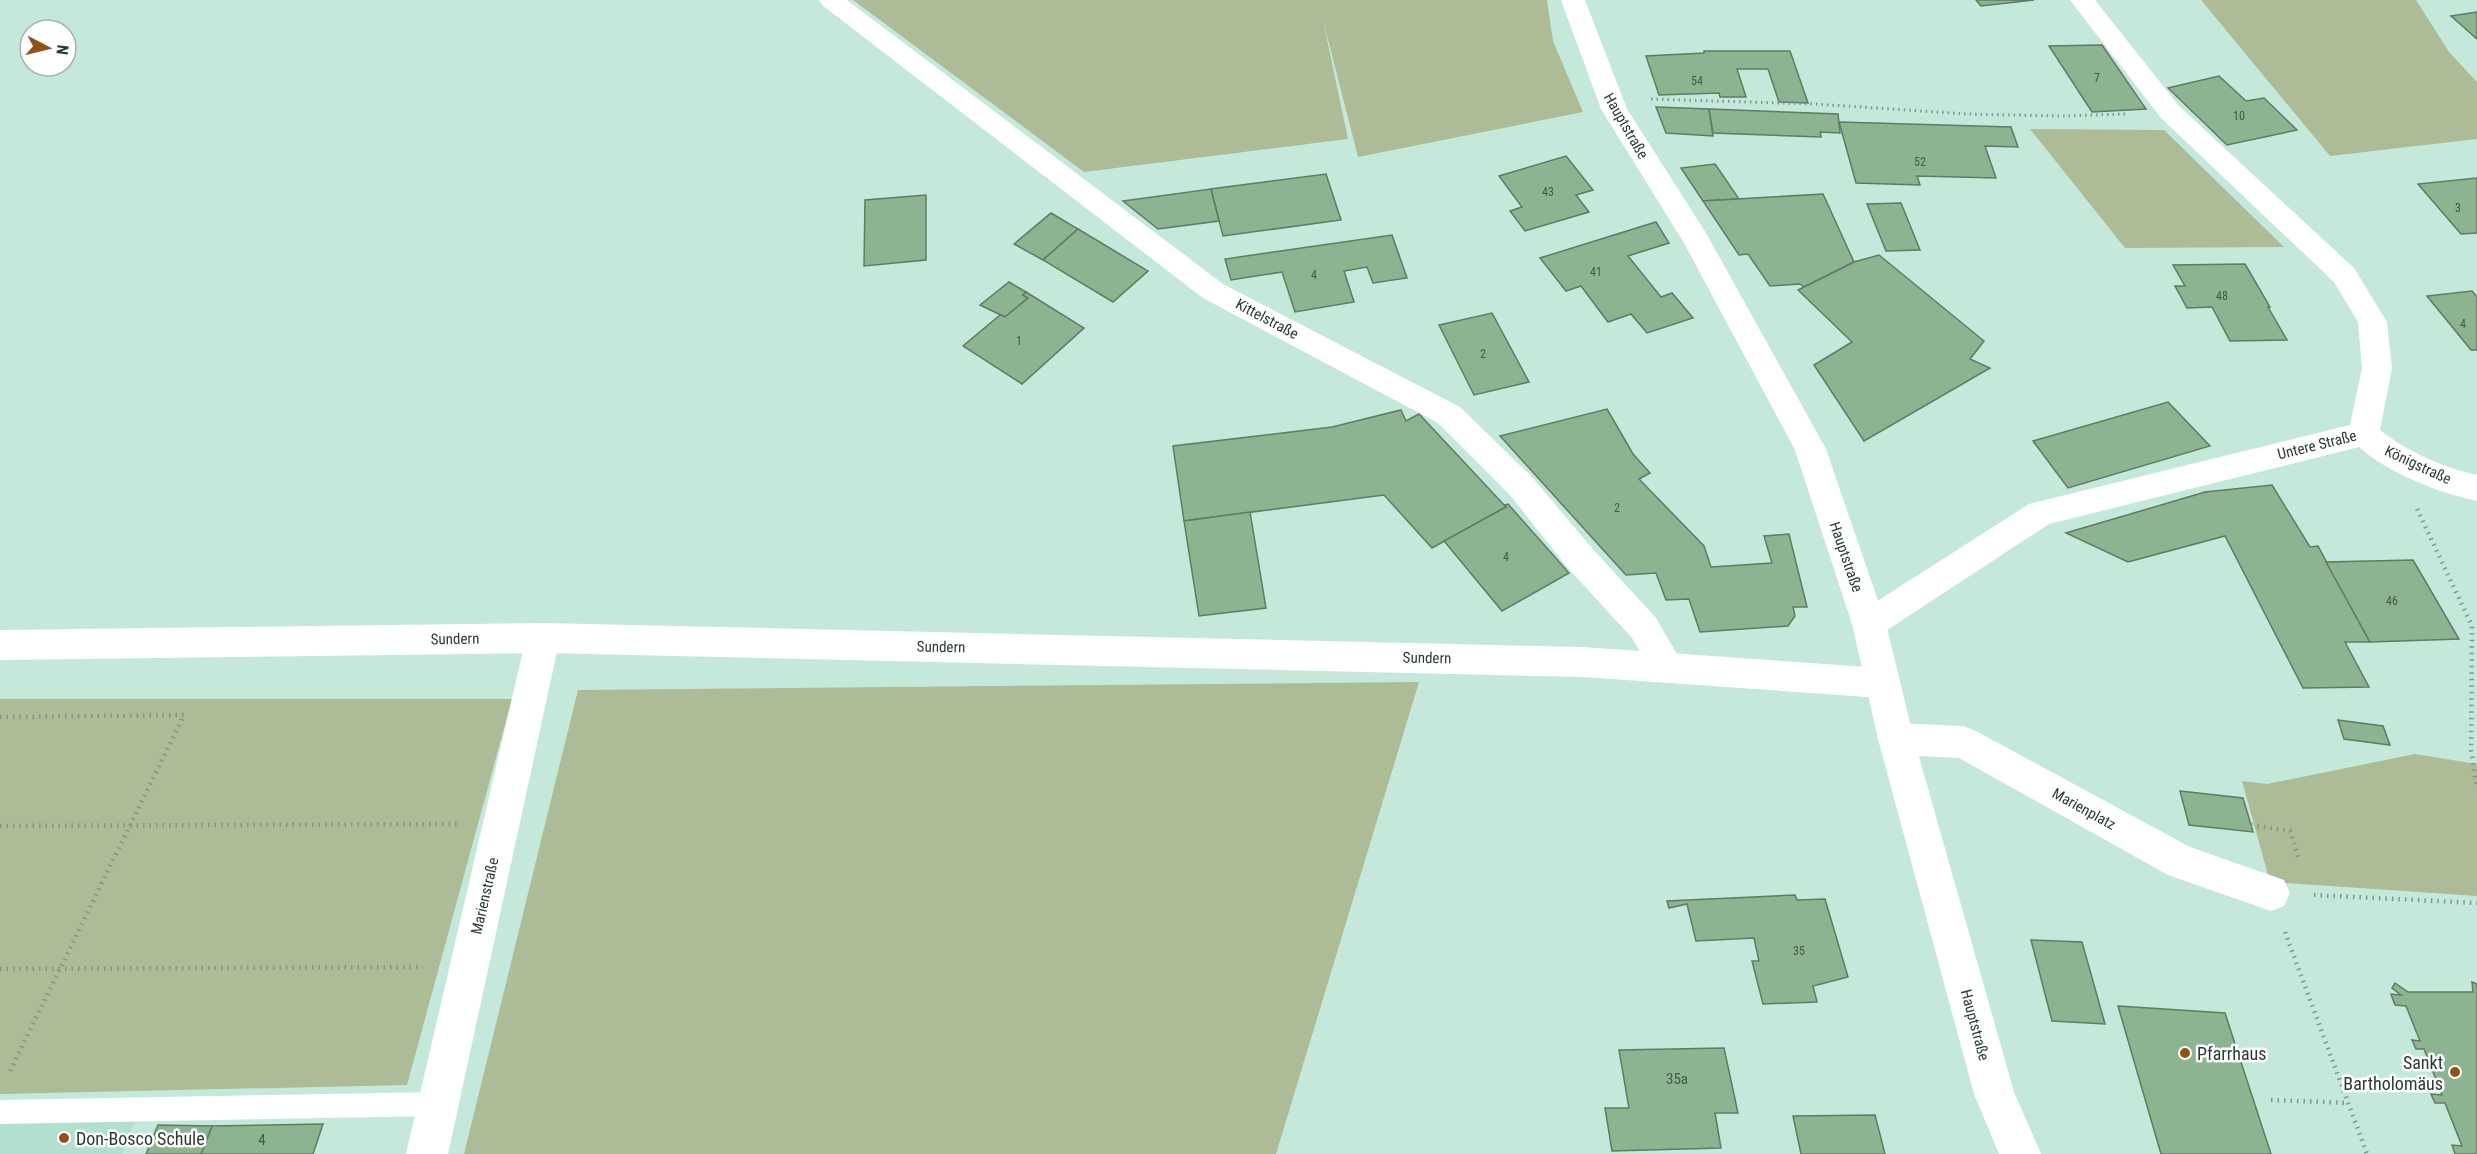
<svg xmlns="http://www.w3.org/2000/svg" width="2477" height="1154" viewBox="0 0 2477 1154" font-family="'Roboto Condensed',sans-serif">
<rect width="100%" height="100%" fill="#c4e9da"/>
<path fill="#b2e0cf" d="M135 1122 122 1154H0V1123Z"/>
<g fill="#adbc97">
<path d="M853 0H1547L1553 41 1583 112 1358 157 1323 20 1348 139 1084 172Z"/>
<path d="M2201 0H2416L2449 52 2477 82V139L2330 156Z"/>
<path d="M2030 129 2164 130 2284 247 2125 248Z"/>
<path d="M1419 682 1276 1154H464L578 690Z"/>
<path d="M0 699H512L407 1085 0 1094Z"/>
<path d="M2415 754 2477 764V896L2270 882 2242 781 2267 784Z"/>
</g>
<g fill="#8db491" stroke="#627964" stroke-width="1.5">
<path d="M1976 0H2034L1981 6Z"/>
<path d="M2477 12V39L2451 16Z"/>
<path d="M2102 45 2146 109 2092 112 2049 46Z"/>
<path d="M1704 51H1790L1808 103 1779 102 1768 69H1737L1746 97H1720L1719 93 1659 95 1646 56 1704 53Z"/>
<path d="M2219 76 2246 101 2264 98 2297 130 2227 145 2168 88Z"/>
<path d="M1656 107 1709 109 1713 136 1666 133Z"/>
<path d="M1709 109 1838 114 1840 133 1820 132 1821 137 1713 133Z"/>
<path d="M1839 122 2011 127 2018 147 1985 146 1996 178 1917 176 1920 185 1856 183Z"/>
<path d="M1566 156 1593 190 1576 195 1589 212 1525 231 1510 211 1522 207 1499 176Z"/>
<path d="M1715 164 1739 199 1703 201 1681 168Z"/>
<path d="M1326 174 1341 220 1223 236 1211 189Z"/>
<path d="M2477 178V233L2461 234 2418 184Z"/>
<path d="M1211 189 1219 221 1158 229 1123 201Z"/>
<path d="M1823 194 1854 262 1804 287 1800 284 1770 286 1748 254 1739 255 1703 201Z"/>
<path d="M926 195V260L864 266 865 200Z"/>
<path d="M1901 203 1920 250 1886 251 1867 204Z"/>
<path d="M1051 213 1078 229 1043 260 1014 244Z"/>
<path d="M1656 222 1669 243 1628 256 1661 297 1672 293 1693 318 1647 333 1631 314 1608 322 1581 286 1566 291 1540 258Z"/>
<path d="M1078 229 1148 271 1113 302 1043 260Z"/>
<path d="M1392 235 1407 278 1373 283 1367 267 1344 271 1354 302 1295 312 1282 272 1231 280 1225 259Z"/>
<path d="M1879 255 1984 341 1970 359 1990 368 1864 441 1814 365 1852 342 1798 290 1854 262Z"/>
<path d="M2245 264 2270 307H2268L2287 340 2230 341 2212 307 2187 308 2175 286H2185L2173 265Z"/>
<path d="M1009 282 1026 292 1023 295 1028 298 1005 317 980 305Z"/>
<path d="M2472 291 2477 297V350H2471L2427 296Z"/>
<path d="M1026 292 1084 328 1022 384 963 346 1000 315 1005 317 1028 298 1023 295Z"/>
<path d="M1492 313 1529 382 1474 395 1439 325Z"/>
<path d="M2168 402 2210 446 2068 488 2033 441Z"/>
<path d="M1607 409 1633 454 1650 473 1639 479 1704 546 1711 567 1772 563 1764 536 1789 534 1807 607H1793L1795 616 1788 626 1700 632 1689 599 1666 600 1656 573 1626 575 1500 436Z"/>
<path d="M1401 410 1406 421 1419 414 1506 507 1432 548 1384 495 1184 521 1173 446 1332 427Z"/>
<path d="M2272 485 2310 547 2318 546 2370 642H2345L2369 687 2303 688 2225 536 2128 562 2066 533 2205 492Z"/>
<path d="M1508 504 1569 573 1502 611 1444 541 1506 507 1505 505Z"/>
<path d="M1250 512 1266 608 1199 616 1184 521Z"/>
<path d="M2413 560 2459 639 2370 642 2326 562Z"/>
<path d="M2338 720 2383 726 2390 745 2344 739Z"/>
<path d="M2180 791 2243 798 2253 832 2189 825Z"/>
<path d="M1795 895 1797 900 1825 899 1848 977 1813 986 1817 1002 1763 1004 1752 961H1759L1754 938 1696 941 1687 904 1669 908 1667 901Z"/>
<path d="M2031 940 2082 942 2105 1024 2052 1021Z"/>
<path d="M2472 982 2477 984V1154H2455L2452 1145 2462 1146 2445 1103H2435L2431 1094 2442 1095 2424 1049H2416L2412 1040 2420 1041 2406 1006 2395 1005 2391 994 2401 995 2392 988 2395 983 2408 992H2473Z"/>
<path d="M2118 1006 2225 1013 2271 1154H2161Z"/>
<path d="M1724 1048 1738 1113H1715L1721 1148 1612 1151 1605 1108H1629L1619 1050Z"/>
<path d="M1875 1115 1885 1154H1801L1793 1116Z"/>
<path d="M323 1124 313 1154H201L212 1126Z"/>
<path d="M158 1125 212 1126 201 1154H146Z"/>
</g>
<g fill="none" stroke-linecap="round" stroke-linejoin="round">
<path stroke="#7e988e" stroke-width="3" stroke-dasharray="1.5 4" stroke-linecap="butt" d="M1651 99 1815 104 1967 114 2064 116 2126 114"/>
<g stroke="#7e988e" stroke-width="4.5" stroke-dasharray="1.5 5" stroke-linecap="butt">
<path d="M2417 509 2472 626 2471 750 2477 789"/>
<path d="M0 717 184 715 8 1075"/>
<path d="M2251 825 2290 831 2299 860"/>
<path d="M0 826 458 824"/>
<path d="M2314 895 2477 903"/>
<path d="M2285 932 2367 1154"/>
<path d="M0 969 423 967"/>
<path d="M2271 1100 2348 1103"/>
</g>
<path fill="#fff" fill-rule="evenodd" d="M437 1092 446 1095 449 1104 446 1113 437 1116 0 1124V1100Z"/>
<g fill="#fff" fill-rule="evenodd">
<path d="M819 0H847L1223 284 1460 407 1532 477 1591 547 1656 618 1685 668 1680 679 1668 683 1656 679 1632 638 1567 567 1510 495 1438 423 1203 298 822 5Z"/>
<path d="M2070 0H2095L2179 106 2354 268 2387 322 2392 368 2380 430C2406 451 2444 468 2477 475V501C2439 493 2388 473 2359 447L2049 524 1881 634 1869 639 1857 634 1852 624 1857 614 2029 504 2350 425 2362 368 2358 322 2334 282 2161 118Z"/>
<path d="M543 623 555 628 560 638 448 1154H406L526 638 531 628Z"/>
<path d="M1896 723 1963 726 1976 731 2190 847 2284 880 2290 893 2284 906 2271 911 2168 875 1959 758 1896 755 1883 750 1878 739 1883 728Z"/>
</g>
<path fill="#fff" fill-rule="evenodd" d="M543 623 1583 647 1882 668 1894 672 1899 683 1894 694 1882 698 1583 677 543 653 0 660V630Z"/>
<path fill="#fff" fill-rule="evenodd" d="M1561 0H1585L1627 109 1706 233 1826 449 1886 624 1914 739 2014 1092 2041 1154H1999L1974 1094 1878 739 1852 624 1795 450 1684 243 1601 109Z"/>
</g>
<g fill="#915218" stroke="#fff" stroke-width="2">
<circle cx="2185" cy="1053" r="6"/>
<circle cx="2455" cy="1072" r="6"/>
<circle cx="64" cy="1138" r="6"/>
</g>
<g text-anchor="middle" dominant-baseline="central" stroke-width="5" stroke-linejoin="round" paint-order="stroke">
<g font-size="12" fill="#44584c">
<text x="2097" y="78">7</text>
<text x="1697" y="81">54</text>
<text x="2239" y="116">10</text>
<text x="1920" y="162">52</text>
<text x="1548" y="192">43</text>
<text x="2458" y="208">3</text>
<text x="1596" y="272">41</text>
<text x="1314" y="275">4</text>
<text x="2222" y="296">48</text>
<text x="2463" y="324">4</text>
<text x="1019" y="341">1</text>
<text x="1483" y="354">2</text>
<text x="1617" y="508">2</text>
<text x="1506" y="557">4</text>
<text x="2392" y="601">46</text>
<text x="1799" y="951">35</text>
</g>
<g font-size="15" fill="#2c3a35" stroke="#fff">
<text transform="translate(1626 126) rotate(60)">Hauptstraße</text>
<text transform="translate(1267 319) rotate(28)">Kittelstraße</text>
<text transform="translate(2317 445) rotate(-14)">Untere Straße</text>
<text transform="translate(2418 465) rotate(25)">Königstraße</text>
<text transform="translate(1846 557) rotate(71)">Hauptstraße</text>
<text transform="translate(455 639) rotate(-1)">Sundern</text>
<text transform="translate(941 647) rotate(1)">Sundern</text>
<text transform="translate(1427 658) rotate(1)">Sundern</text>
<text transform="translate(2084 809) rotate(29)">Marienplatz</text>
<text transform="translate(485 896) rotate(-77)">Marienstraße</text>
<text transform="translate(1975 1025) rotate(75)">Hauptstraße</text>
</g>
<g font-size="15" fill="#44584c">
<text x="1677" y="1079">35a</text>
<text x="262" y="1140">4</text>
</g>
<g font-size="18" fill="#2c3a35" stroke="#fff" text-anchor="start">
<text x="2197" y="1053">Pfarrhaus</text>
<text x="2443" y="1062" text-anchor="end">Sankt<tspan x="2443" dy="21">Bartholomäus</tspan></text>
<text x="76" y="1138">Don-Bosco Schule</text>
</g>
</g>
<g transform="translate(48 48) rotate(97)"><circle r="28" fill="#ffffff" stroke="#abb0ae" stroke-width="1.5"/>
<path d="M0-4.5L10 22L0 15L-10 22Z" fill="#915218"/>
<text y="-9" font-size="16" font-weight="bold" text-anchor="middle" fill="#2c3a35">N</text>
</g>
</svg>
